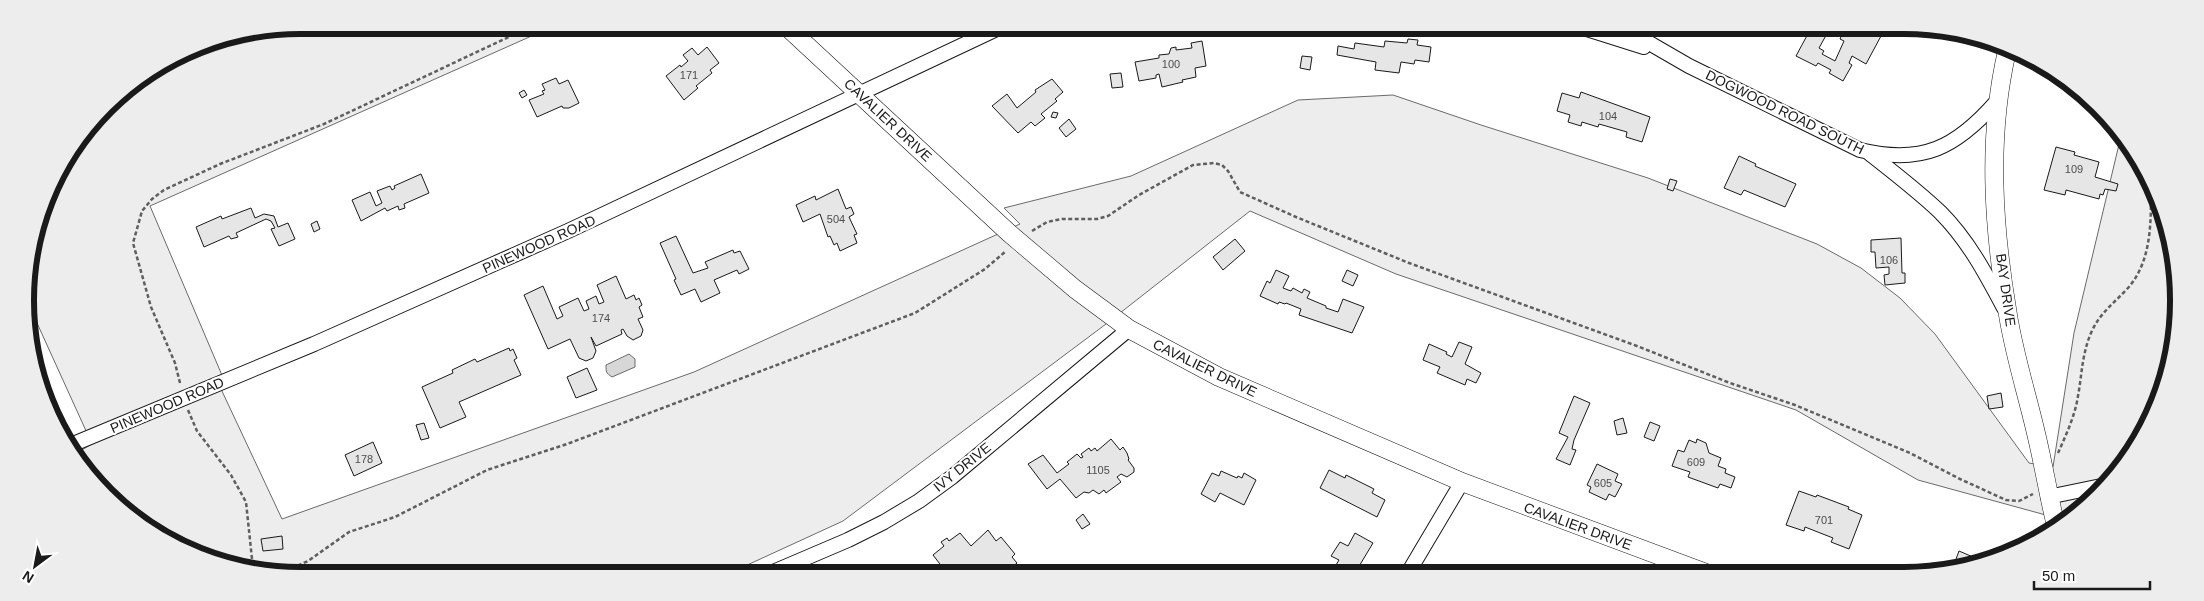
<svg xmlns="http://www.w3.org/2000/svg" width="2204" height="601" viewBox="0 0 2204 601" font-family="Arial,sans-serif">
<rect width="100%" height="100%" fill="#fff"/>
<path fill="#ededed" stroke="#6a6a6a" d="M301 25 554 26 150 206 227 387 221 389 282 519 694 372 1020 224 1004 208 1131 176 1298 100 1393 95 1481 125 1648 178 1817 244 1861 268 1900 298 1935 334 2029 463 2053 467 2074 333 2121 136 2132 147 2174 246V354L2142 438 2098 496 2064 520 1918 480 1796 410 1396 274 1250 211 1106 324 843 521 732 572 247 571 163 539 82 468 75 454 92 444 27 301 26 282 50 192 76 149 119 94 195 46Z"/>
<path fill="#d7d7d7" stroke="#6a6a6a" d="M629 354 635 359V367L612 377C606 373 606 372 606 365Z"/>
<g fill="#e6e6e6" stroke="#1a1a1a">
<path d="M1810 30H1829L1819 48 1824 51 1822 54 1835 61 1844 41 1840 39 1844 30H1872L1881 36 1866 64 1852 56 1849 63 1852 65 1843 81 1829 73 1831 70 1818 63 1816 66 1796 56Z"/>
<path d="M1408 39 1418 40 1417 45 1431 47 1429 62 1415 60 1414 64 1401 62 1399 73 1375 70 1376 62 1337 55 1338 46 1354 49 1355 43 1384 47 1385 41 1407 43Z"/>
<path d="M1202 41 1206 66 1195 68 1196 77 1182 80 1183 82 1162 87 1159 74 1156 75V78L1139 81 1135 62 1159 58V55L1169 54 1171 48 1176 47V50L1192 48 1191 43Z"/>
<path d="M707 47 719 63 710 70 712 73 696 86 698 88 684 100 666 76 680 65 681 67 688 61 683 55 692 48 698 55Z"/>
<path d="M1302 56 1312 57 1310 70 1300 68Z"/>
<path d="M1121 73 1123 87 1112 88 1110 74Z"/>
<path d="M556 78 559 84 568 80 579 103 569 108H563L562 106 537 117 529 100 544 94 542 91 545 90 542 84Z"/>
<path d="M1052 79 1063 92 1055 99 1057 101 1041 114 1045 118 1035 126 1031 122 1018 133 992 106 1007 94 1017 108 1036 92 1035 90Z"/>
<path d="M524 90 527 95 522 98 519 93Z"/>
<path d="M1581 92 1650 117 1642 142 1626 137 1627 132 1599 124 1598 127 1582 122 1581 126 1568 122 1570 115 1557 111 1562 93 1579 98Z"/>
<path d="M1053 112 1058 113 1056 118 1051 117Z"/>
<path d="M1069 119 1076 129 1066 137 1059 128Z"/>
<path d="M2056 147 2075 152 2074 155 2099 162 2095 177 2118 184 2116 191 2105 189 2103 195 2100 194 2099 199 2066 190 2065 195 2044 190Z"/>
<path d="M1739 156 1756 164 1755 166 1796 184 1785 207 1744 190 1741 195 1724 188Z"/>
<path d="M421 174 429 193 404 204 405 208 399 210 398 206 387 211 385 208 361 221 352 200 370 192 376 206 382 203 377 191 390 186 392 190 395 188 394 186Z"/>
<path d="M1670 179 1677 181 1673 191 1667 189Z"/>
<path d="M838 189 846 209 851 207 854 214 849 217 857 234 854 235 857 243 840 251 837 243 834 245 830 236 828 237 820 214 803 222 796 205 815 196 816 200Z"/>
<path d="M251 208 255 218 264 214 274 216 278 227 288 223 295 239 279 246 271 229 275 228 271 221 266 219 236 233 238 237 231 239 229 236 204 247 196 227 221 216 222 219Z"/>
<path d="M317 221 320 229 314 232 311 224Z"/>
<path d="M676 236 693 273 708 268 705 262 733 250 734 253 740 251 749 269 739 274 737 270 714 280 720 293 701 302 695 289 681 295 674 280 676 279 660 243Z"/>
<path d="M1901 238 1902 273H1905V283L1885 285 1884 275 1889 274V267L1876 268 1875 252H1871V240Z"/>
<path d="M1235 239 1245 251 1223 270 1213 257Z"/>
<path d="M1276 270 1289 276 1283 288 1291 291 1293 288 1302 293 1304 289 1310 292 1307 298 1326 306V308L1338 312 1343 299 1364 307 1352 333 1299 315 1301 309 1286 303 1285 304 1279 302 1278 304 1260 296 1267 281 1270 283Z"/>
<path d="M1347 270 1358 275 1353 286 1342 281Z"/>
<path d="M616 276 626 299 634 295 636 300 639 298 642 305 639 307 643 317 638 319 643 330 641 336 633 340 627 336 623 329 621 330 622 334 596 346 591 337 596 351 593 358 586 361 579 358 570 339 548 349 524 295 543 286 557 319 563 316 559 307 578 298 584 311 589 309 586 301 596 296 599 304 604 302 597 285Z"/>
<path d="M1459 342 1472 347 1465 364 1481 373 1476 383 1467 379 1465 385 1437 373 1440 367 1423 360 1429 344 1447 352 1446 354 1452 357Z"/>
<path d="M509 348 510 351 513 349 517 358 514 360 521 375 459 402 466 417 440 428 422 387 453 373 452 370 475 359 477 362Z"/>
<path d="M587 368 597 390 576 398 567 377Z"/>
<path d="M2001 393 2003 407 1989 409 1987 396Z"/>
<path d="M1574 396 1590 403 1574 440 1572 449 1576 450 1570 465 1556 459 1568 437 1559 433Z"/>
<path d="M1623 418 1627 433 1617 435 1614 421Z"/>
<path d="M1650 422 1660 426 1654 441 1644 437Z"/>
<path d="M424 423 429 438 421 440 416 425Z"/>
<path d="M1111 439 1120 450 1123 447 1127 453 1129 459 1128 460 1134 468V472L1127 477 1121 474 1117 477 1121 482 1106 493 1104 490 1099 494 1093 490 1089 493 1084 492 1076 498 1060 479 1047 489 1028 464 1043 455 1057 473 1069 464 1067 462 1077 454 1081 458 1083 457 1081 454 1089 448 1091 451 1095 448 1097 451Z"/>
<path d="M1697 439 1706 443 1709 453 1721 458 1718 466 1726 469 1725 473 1735 477 1731 488 1720 484 1718 488 1688 477 1690 472 1672 466 1678 450 1684 452 1689 440 1696 443Z"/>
<path d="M373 442 382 463 354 476 345 455Z"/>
<path d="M1597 464 1618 474 1615 481 1622 484 1615 497 1609 494 1606 500 1589 492 1591 487 1587 485Z"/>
<path d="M1329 470 1345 478 1346 475 1374 489 1372 493 1385 500 1377 517 1320 488Z"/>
<path d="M1221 471 1237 478 1238 476 1242 478 1244 473 1256 480 1244 505 1220 493 1215 502 1201 494 1212 473 1219 476Z"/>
<path d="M1799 491 1816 497 1817 495 1849 507 1848 509 1862 515 1849 549 1831 542 1833 538 1805 527 1804 531 1786 525Z"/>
<path d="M1083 514 1090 524 1082 529 1076 520Z"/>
<path d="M988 530 996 541 1001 537 1015 554 1012 557 1017 563 1006 572 1001 565 999 567 997 565 989 572 985 570 983 572H938L943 568 933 555 944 546 941 542 947 538 949 541 960 533 971 546Z"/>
<path d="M1355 533 1373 543 1355 573H1338L1333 570 1339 560 1331 556 1340 542 1348 546Z"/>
<path d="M282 536 283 549 263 551 261 539Z"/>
<path d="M1959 551 1973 557 1970 564 1952 570Z"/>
<path d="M1932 563 1950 570 1939 574H1927Z"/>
</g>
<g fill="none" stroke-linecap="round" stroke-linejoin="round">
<g stroke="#1a1a1a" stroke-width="16">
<g id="minor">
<path d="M1587 29 1644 47"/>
<path d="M1625 29 1689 66 1860 150C1922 165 1956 148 1997 101"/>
<path d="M1869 153C1893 172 1918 191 1940 212 1968 240 1986 274 2004 308"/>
<path d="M71 445 314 344 568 231 1001 27"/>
<path d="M2048 497 2106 485"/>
<path d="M773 572 848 540 884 522 919 501 952 477 1129 329"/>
<path d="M1408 573 1462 482"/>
</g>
</g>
<g stroke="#1a1a1a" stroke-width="19">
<g id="tertiary">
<path d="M787 27 1009 233 1075 289 1129 329 1219 377 1462 482 1706 573"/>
<path d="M2007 51C1987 138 1993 227 2008 315 2014 353 2026 391 2035 429 2043 461 2048 494 2056 526"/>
</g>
</g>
<g stroke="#5f5f5f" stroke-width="2.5" stroke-dasharray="4 2.5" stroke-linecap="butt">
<path d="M1032 231 1047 222 1062 219H1097L1108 216 1139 195 1193 165 1214 163 1222 165 1228 171 1240 192 1296 217 1409 263 1637 346 1730 383 1795 405 1910 453 1960 479 2006 500 2019 501 2033 494"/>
<path d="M180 383 175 363 151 307 133 243 142 211 152 199 164 190 220 164 324 124 532 26"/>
<path d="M188 410 197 431 231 475 246 502 252 559 261 571"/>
<path d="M2058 453C2066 435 2075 416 2078 396 2082 374 2082 354 2091 333 2099 314 2113 304 2127 289 2151 263 2151 225 2151 192"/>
<path d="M286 571 308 561 349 532 395 517 487 470 567 444 915 313 985 269 1006 251"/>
</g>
<use href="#minor" stroke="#fff" stroke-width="14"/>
<use href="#tertiary" stroke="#fff" stroke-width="18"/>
</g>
<g text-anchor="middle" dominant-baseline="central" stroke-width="4" stroke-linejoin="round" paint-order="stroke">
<g font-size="11" fill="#4d4d4d">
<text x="1171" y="64">100</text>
<text x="689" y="75">171</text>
<text x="1608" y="116">104</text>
<text x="2074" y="169">109</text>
<text x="836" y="219">504</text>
<text x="1889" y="260">106</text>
<text x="601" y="318">174</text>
<text x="364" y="459">178</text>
<text x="1696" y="462">609</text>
<text x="1098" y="470">1105</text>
<text x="1603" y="483">605</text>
<text x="1824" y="520">701</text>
</g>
<g font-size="14" fill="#1a1a1a" stroke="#fff">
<text transform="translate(1785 112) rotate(26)">DOGWOOD ROAD SOUTH</text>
<text transform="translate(888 120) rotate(43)">CAVALIER DRIVE</text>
<text transform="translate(539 244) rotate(-24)">PINEWOOD ROAD</text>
<text transform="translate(2006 290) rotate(82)">BAY DRIVE</text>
<text transform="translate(1205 368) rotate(26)">CAVALIER DRIVE</text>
<text transform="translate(167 405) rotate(-23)">PINEWOOD ROAD</text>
<text transform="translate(962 467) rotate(-39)">IVY DRIVE</text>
<text transform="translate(1578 526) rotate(20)">CAVALIER DRIVE</text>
</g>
</g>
<path d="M0 0H2204V601H0ZM300 34H1904A266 266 0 0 1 2170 300V301A266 266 0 0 1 1904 567H300A266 266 0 0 1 34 301V300A266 266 0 0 1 300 34Z" fill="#ededed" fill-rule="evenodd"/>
<path fill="none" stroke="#1a1a1a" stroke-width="6" d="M300 34H1904A266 266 0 0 1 2170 300V301A266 266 0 0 1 1904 567H300A266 266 0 0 1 34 301V300A266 266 0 0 1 300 34Z"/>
<g transform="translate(35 566) rotate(212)" stroke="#ffffff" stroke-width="4" paint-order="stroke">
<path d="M0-4L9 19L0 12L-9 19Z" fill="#1a1a1a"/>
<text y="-8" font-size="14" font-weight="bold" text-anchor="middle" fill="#1a1a1a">N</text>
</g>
<path d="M2034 581v8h116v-8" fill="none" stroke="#1a1a1a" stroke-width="2.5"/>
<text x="2042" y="581" font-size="15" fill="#1a1a1a" stroke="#ffffff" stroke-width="4" paint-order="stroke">50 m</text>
</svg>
